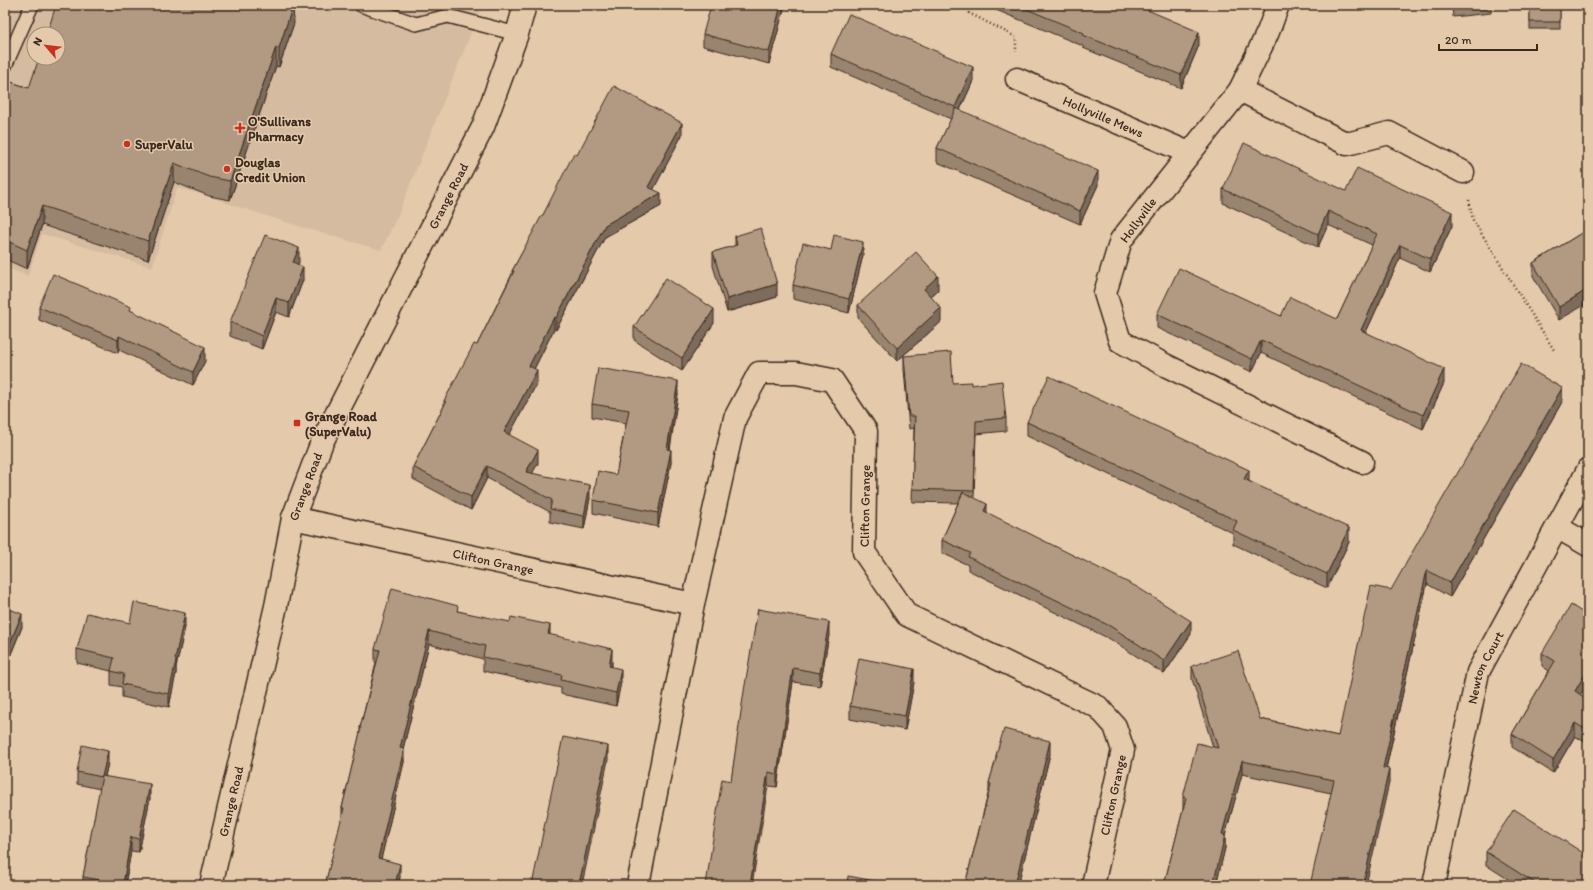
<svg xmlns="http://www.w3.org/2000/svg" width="1593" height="890" viewBox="0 0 1593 890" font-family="Itim,sans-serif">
<rect width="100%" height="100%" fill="#e4c9ab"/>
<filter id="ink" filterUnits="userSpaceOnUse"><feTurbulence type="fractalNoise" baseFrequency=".025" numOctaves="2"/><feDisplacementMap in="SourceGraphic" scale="8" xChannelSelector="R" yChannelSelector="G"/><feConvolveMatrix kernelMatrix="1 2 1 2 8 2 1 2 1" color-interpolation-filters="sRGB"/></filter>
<g filter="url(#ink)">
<path fill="#d5bb9f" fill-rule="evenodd" d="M5 5H482L398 215 381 250 301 227 224 202 209 196 177 188 152 267 42 234 28 276 5 267ZM34 34H58V58H34Z"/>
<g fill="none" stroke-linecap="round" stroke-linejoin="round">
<g stroke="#3b2a1e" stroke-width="16">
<g id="lane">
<path d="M361 5 416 24 448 16 517 34"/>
<path d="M5 66 32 5"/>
</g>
</g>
<g stroke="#3b2a1e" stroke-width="25">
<g id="street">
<path d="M1278 5 1268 32 1240 90 1121 240 1105 293 1120 341 1165 365 1362 462"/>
<path id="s1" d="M1017 79 1189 153"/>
<path d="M1240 90 1347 144 1389 133 1463 172"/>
<path id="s2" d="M293 518 693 604"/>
<path d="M1557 527 1588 545"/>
<path d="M638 885 693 604 735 418 759 373H796L832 380 866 431 864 552 907 615 1098 707 1115 726 1123 750 1093 885"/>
<path id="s3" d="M1434 885 1478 672 1588 470"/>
</g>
</g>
<g stroke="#3b2a1e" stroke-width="25">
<g id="secondary">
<path id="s4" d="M211 885 276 606 293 518 322 442 483 127 517 34 525 5"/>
</g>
</g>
<g stroke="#3b2a1e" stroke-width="2.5" stroke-dasharray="1 3" stroke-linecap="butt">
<path d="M972 5 969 13 1016 37V52"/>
<path d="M1469 200 1473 220 1554 350"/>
</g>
<use href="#lane" stroke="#e4c9ab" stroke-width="13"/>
<use href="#street" stroke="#e4c9ab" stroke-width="22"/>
<use href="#secondary" stroke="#e4c9ab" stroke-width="22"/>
</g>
<g fill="#998470" stroke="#3b2a1e">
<path d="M785 5 769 64 703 46V34Z"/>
<path d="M984 5H1136L1199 45 1181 88 1083 48V46Z"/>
<path d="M1452 5H1491V13L1453 17Z"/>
<rect x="1530" y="5" width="30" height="24"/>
<path d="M294 23 279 67 276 66 230 200 209 196 174 182 148 260 42 225 27 269 5 259V80L29 88Z"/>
<path d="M831 54 973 81 960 110 1098 185 1080 224 937 162V148L951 119 831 67Z"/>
<path d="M682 135 653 190 661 206 605 237 556 330 554 329 534 369 537 383 509 435 538 463 532 473 590 498 584 529 550 522V512L487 478 471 510 413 479V467L444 406V401L477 345 512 274V271L543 215 577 155Z"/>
<path d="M1223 189 1346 191 1452 226 1430 272 1400 258 1366 332 1444 383 1423 429 1261 353 1252 372 1157 328V314L1281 316 1337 319 1372 245 1328 225 1318 247 1223 203Z"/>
<path d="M1588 229 1559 320 1533 276V263Z"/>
<path d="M735 236 777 297 727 312 713 266V252L735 246Z"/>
<path d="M831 250 863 255 849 313 793 299V285Z"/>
<path d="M299 262 298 264 303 280 289 317 276 312 262 349 230 336V322Z"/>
<path d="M938 290 931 296 941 322 897 361 858 318V305Z"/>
<path d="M39 307 131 311 205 361 193 385 119 350 118 353 39 320Z"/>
<path d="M714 323 682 371 634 340V327Z"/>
<path d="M904 356 953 383 971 385 1006 418V431L976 434 974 498 987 513 1191 634 1164 674 1110 639 968 570V565L942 553V540L958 503 912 502 914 428 909 429 904 369Z"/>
<path d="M678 394 670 450 671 463 658 527 593 513V500L616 475 626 423 592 417V404Z"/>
<path d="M1562 402 1450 597 1427 584 1386 769 1389 783 1331 793 1242 774 1225 836V848L1216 885H1164L1183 810V797L1213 747 1192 679V666L1260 719 1338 736 1391 590Z"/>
<path d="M1027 422 1249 481 1349 542 1327 588 1233 544V533L1027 436Z"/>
<path d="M5 607 22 627 9 659 5 657Z"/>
<path d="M758 609 829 635 820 686 793 682 777 787 731 781Z"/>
<path d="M458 611 550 635 612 662V667L621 682 616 706 561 694V688L483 671V659L429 644 403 749 404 762 381 859 400 877 398 885H325L342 819V808L360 733V728L376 663 375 662V649Z"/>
<path d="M1588 616V682L1580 695 1588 700V744L1575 736 1553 773 1512 747V734L1549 671 1542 666V653Z"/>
<path d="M130 623 185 627 176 667V673L169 707 122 697V687L111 685V671L77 663V649Z"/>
<path d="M914 682 905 730 850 719V706Z"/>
<path d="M1050 754 1018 885H965L989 790V783L996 760V755Z"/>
<path d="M108 763 105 776 150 798 139 852 131 851 125 885H83V877L100 789 77 784V772Z"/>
<path d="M1486 852 1588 885H1517L1486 865Z"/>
</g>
<g fill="#7d6c5b" stroke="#3b2a1e">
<path d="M293 5 294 23 279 67V48Z"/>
<path d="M781 5H785L769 64V52Z"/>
<path d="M1199 32V45L1181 88V75Z"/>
<path d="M276 47V66L230 200V181Z"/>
<path d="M973 67V81L955 121V107Z"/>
<path d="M682 123V135L648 200V187Z"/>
<path d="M174 163V182L148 260V241Z"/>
<path d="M1098 171V185L1080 224V211Z"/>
<path d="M661 193V206L605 237 556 330V318L605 225Z"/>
<path d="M42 206V225L27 269V250Z"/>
<path d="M1328 211V225L1318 247V234Z"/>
<path d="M1452 212V226L1430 272V259Z"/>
<path d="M863 242V255L849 313V299Z"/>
<path d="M1400 245V258L1361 343V330Z"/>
<path d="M299 248V262L293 276V262Z"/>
<path d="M303 267V280L289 317V303Z"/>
<path d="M938 276V290L924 302V289Z"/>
<path d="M777 284V297L727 312V299Z"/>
<path d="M1588 289V303L1559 320V307Z"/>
<path d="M276 298V312L262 349V336Z"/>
<path d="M941 308V322L897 361V348Z"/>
<path d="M714 309V323L682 371V358Z"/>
<path d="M554 317V329L529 379V366Z"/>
<path d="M119 336V350L118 353V340Z"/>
<path d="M1261 340V353L1252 372V359Z"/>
<path d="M205 347V361L193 385V372Z"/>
<path d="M1444 369V383L1423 429V415Z"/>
<path d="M537 370V383L504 445V432Z"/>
<path d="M678 381V394L667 463V449Z"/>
<path d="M1562 388V402L1450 597V583Z"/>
<path d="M538 450V463L526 485V472Z"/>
<path d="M671 450V463L658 527V513Z"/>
<path d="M487 466V478L471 510V497Z"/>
<path d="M1249 470V484L1244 479Z"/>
<path d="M590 485V498L584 529V516Z"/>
<path d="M987 504V517L984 511Z"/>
<path d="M1349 528V542L1327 588V574Z"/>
<path d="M1427 570V584L1383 781V768Z"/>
<path d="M185 613V627L176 667V673L169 707V694L175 659Z"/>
<path d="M22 614V627L9 659V645Z"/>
<path d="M1191 621V634L1164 674V661Z"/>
<path d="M829 622V635L820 686V673Z"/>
<path d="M550 625V638L548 634Z"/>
<path d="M429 631V644L400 761V748Z"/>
<path d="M612 649V662L609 679V666Z"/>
<path d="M793 668V682L777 787V774Z"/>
<path d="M621 669V682L616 706V693Z"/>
<path d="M914 669V682L905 730V716Z"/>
<path d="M1588 669V682L1575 704V691Z"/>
<path d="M1575 723V736L1553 773V760Z"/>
<path d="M1050 741V754L1018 885H1015Z"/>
<path d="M608 746V760L582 885H579Z"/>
<path d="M404 749V762L378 872V858Z"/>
<path d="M108 751V763L102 789V777Z"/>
<path d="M1242 761V774L1225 836V848L1216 885H1213L1222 834Z"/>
<path d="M1389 769V783L1366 885H1363Z"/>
<path d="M768 772V786L752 885H750Z"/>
<path d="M150 784V798L139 852V839Z"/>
<path d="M131 837V851L125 885H123Z"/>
<path d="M400 864V877L398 885H395Z"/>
</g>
<g fill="#b29a82" stroke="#3b2a1e">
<path d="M56 5H293L279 48 276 47 230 181 209 177 174 163 148 241 42 206 27 250 5 240V80L29 88 39 58H58V34H47Z"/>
<path d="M711 5H781L769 52 703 34Z"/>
<path d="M1017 5H1136L1199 32 1181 75 1083 35 1084 33Z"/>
<rect x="1530" y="5" width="30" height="17"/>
<path d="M849 14 973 67 955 107 831 54Z"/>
<path d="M614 86 682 123 648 187 661 193 605 225 556 318 554 317 529 366 537 370 504 432 538 450 526 472 590 485 584 516 550 509 552 500 487 466 471 497 413 467 446 402 444 401 474 344 477 345 514 271H512L542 215H543L574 153 577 155Z"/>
<path d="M956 108 1098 171 1080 211 937 148Z"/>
<path d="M1244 143 1346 191 1357 168 1452 212 1430 259 1400 245 1361 330 1444 369 1423 415 1261 340 1252 359 1157 314 1179 268 1281 316 1290 297 1337 319 1377 234 1328 211 1318 234 1223 189Z"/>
<path d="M761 228 777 284 727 299 713 252 737 245 735 236Z"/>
<path d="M1588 229V289L1559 307 1533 263Z"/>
<path d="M265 235 299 248 293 262 303 267 289 303 276 298 262 336 230 322Z"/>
<path d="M834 235 863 242 849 299 793 285 803 243 831 250Z"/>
<path d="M916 252 938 276 924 289 941 308 897 348 858 305Z"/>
<path d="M53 274 131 307 130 310 205 347 193 372 119 336 118 340 39 307Z"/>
<path d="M666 278 714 309 682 358 634 327Z"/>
<path d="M951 352 953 383 971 382V385L1002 381 1006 418 976 421 974 491 912 489 915 416H909L904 356Z"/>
<path d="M1521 364 1562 388 1450 583 1427 570 1383 768 1389 769 1363 885H1310L1334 780 1242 761 1222 834 1225 835 1213 885H1164L1186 798 1183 797 1197 743 1218 748 1192 666 1238 651 1260 719 1338 736 1371 586 1391 590 1435 512Z"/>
<path d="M598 368 678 381 667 449 671 450 658 513 593 500 598 471 616 475 629 410 592 404Z"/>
<path d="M1049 376 1249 470 1244 479 1349 528 1327 574 1233 530 1237 521 1027 422Z"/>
<path d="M963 492 987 504 984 511 1137 587 1191 621 1164 661 1110 626 968 557 970 553 942 540Z"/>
<path d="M392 588 458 606 457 611 510 622 511 617 550 625 548 634 612 649 609 666 621 669 616 693 561 680 562 675 483 657 485 646 429 631 400 748 404 749 378 858 400 864 395 885H325L344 808H342L361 728H360L380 650 375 649Z"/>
<path d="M134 602 185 613 175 659 176 660 169 694 122 684 124 674 111 671 114 658 77 649 87 613 130 623Z"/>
<path d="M1571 605 1588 616V669L1575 691 1588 700V731L1575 723 1553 760 1512 734 1555 661 1542 653Z"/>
<path d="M5 607 22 614 9 645 5 643Z"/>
<path d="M758 609 829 622 820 673 793 668 777 774 768 772 750 885H706L722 779 731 781 744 691Z"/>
<path d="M859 658 914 669 905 716 850 706Z"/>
<path d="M1004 729 1050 741 1015 885H965L991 784 989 783 997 755H996Z"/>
<path d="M563 737 608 746 579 885H532Z"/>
<path d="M82 745 108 751 102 777 77 772Z"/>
<path d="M102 776 150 784 139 839 131 837 123 884 83 877Z"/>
<path d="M1514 809 1588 856V885H1538L1486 852Z"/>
<path d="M848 876 886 883 885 885H847Z"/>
</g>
</g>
<g fill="#c8321e" stroke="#e4c9ab" stroke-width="1.5">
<path d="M238 122h4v4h4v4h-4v4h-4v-4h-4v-4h4z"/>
<circle cx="127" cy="144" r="4"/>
<circle cx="227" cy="169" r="4"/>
<rect x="293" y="419" width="8" height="8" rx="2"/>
</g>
<g text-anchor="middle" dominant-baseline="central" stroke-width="3" stroke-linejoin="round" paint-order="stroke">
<g font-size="13" fill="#3b2a1e" stroke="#e4c9ab">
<text stroke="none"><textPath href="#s1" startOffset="94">Hollyville Mews</textPath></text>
<text stroke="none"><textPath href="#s4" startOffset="734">Grange Road</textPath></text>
<text transform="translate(1138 220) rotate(-54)">Hollyville</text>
<text stroke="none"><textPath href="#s4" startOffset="410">Grange Road</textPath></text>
<text transform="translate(865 506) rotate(-89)">Clifton Grange</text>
<text stroke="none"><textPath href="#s2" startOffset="205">Clifton Grange</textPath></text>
<text stroke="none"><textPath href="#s3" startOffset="224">Newton Court</textPath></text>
<text transform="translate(1113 795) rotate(-78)">Clifton Grange</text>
<text stroke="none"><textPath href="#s4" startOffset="86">Grange Road</textPath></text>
</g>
<g font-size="13" font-weight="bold" fill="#3b2a1e" stroke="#e4c9ab" text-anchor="start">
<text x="248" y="121">O'Sullivans<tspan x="248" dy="15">Pharmacy</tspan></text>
<text x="135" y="144">SuperValu</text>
<text x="235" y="162">Douglas<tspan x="235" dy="15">Credit Union</tspan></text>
<text x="305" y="416">Grange Road<tspan x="305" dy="15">(SuperValu)</tspan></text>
</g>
</g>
<rect width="1593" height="890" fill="none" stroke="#e4c9ab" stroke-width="20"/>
<rect x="10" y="10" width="1573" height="870" fill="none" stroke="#3b2a1e" stroke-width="1.5" filter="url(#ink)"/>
<g transform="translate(46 46) rotate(298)"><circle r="19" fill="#e4c9ab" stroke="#a08973"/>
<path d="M0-3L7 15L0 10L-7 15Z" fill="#c8321e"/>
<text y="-6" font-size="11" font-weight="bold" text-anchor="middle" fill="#3b2a1e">N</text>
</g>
<path d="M1439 44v6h98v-6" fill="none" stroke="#3b2a1e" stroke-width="2"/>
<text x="1445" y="44" font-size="12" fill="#3b2a1e" stroke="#e4c9ab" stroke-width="3" paint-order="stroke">20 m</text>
</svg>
